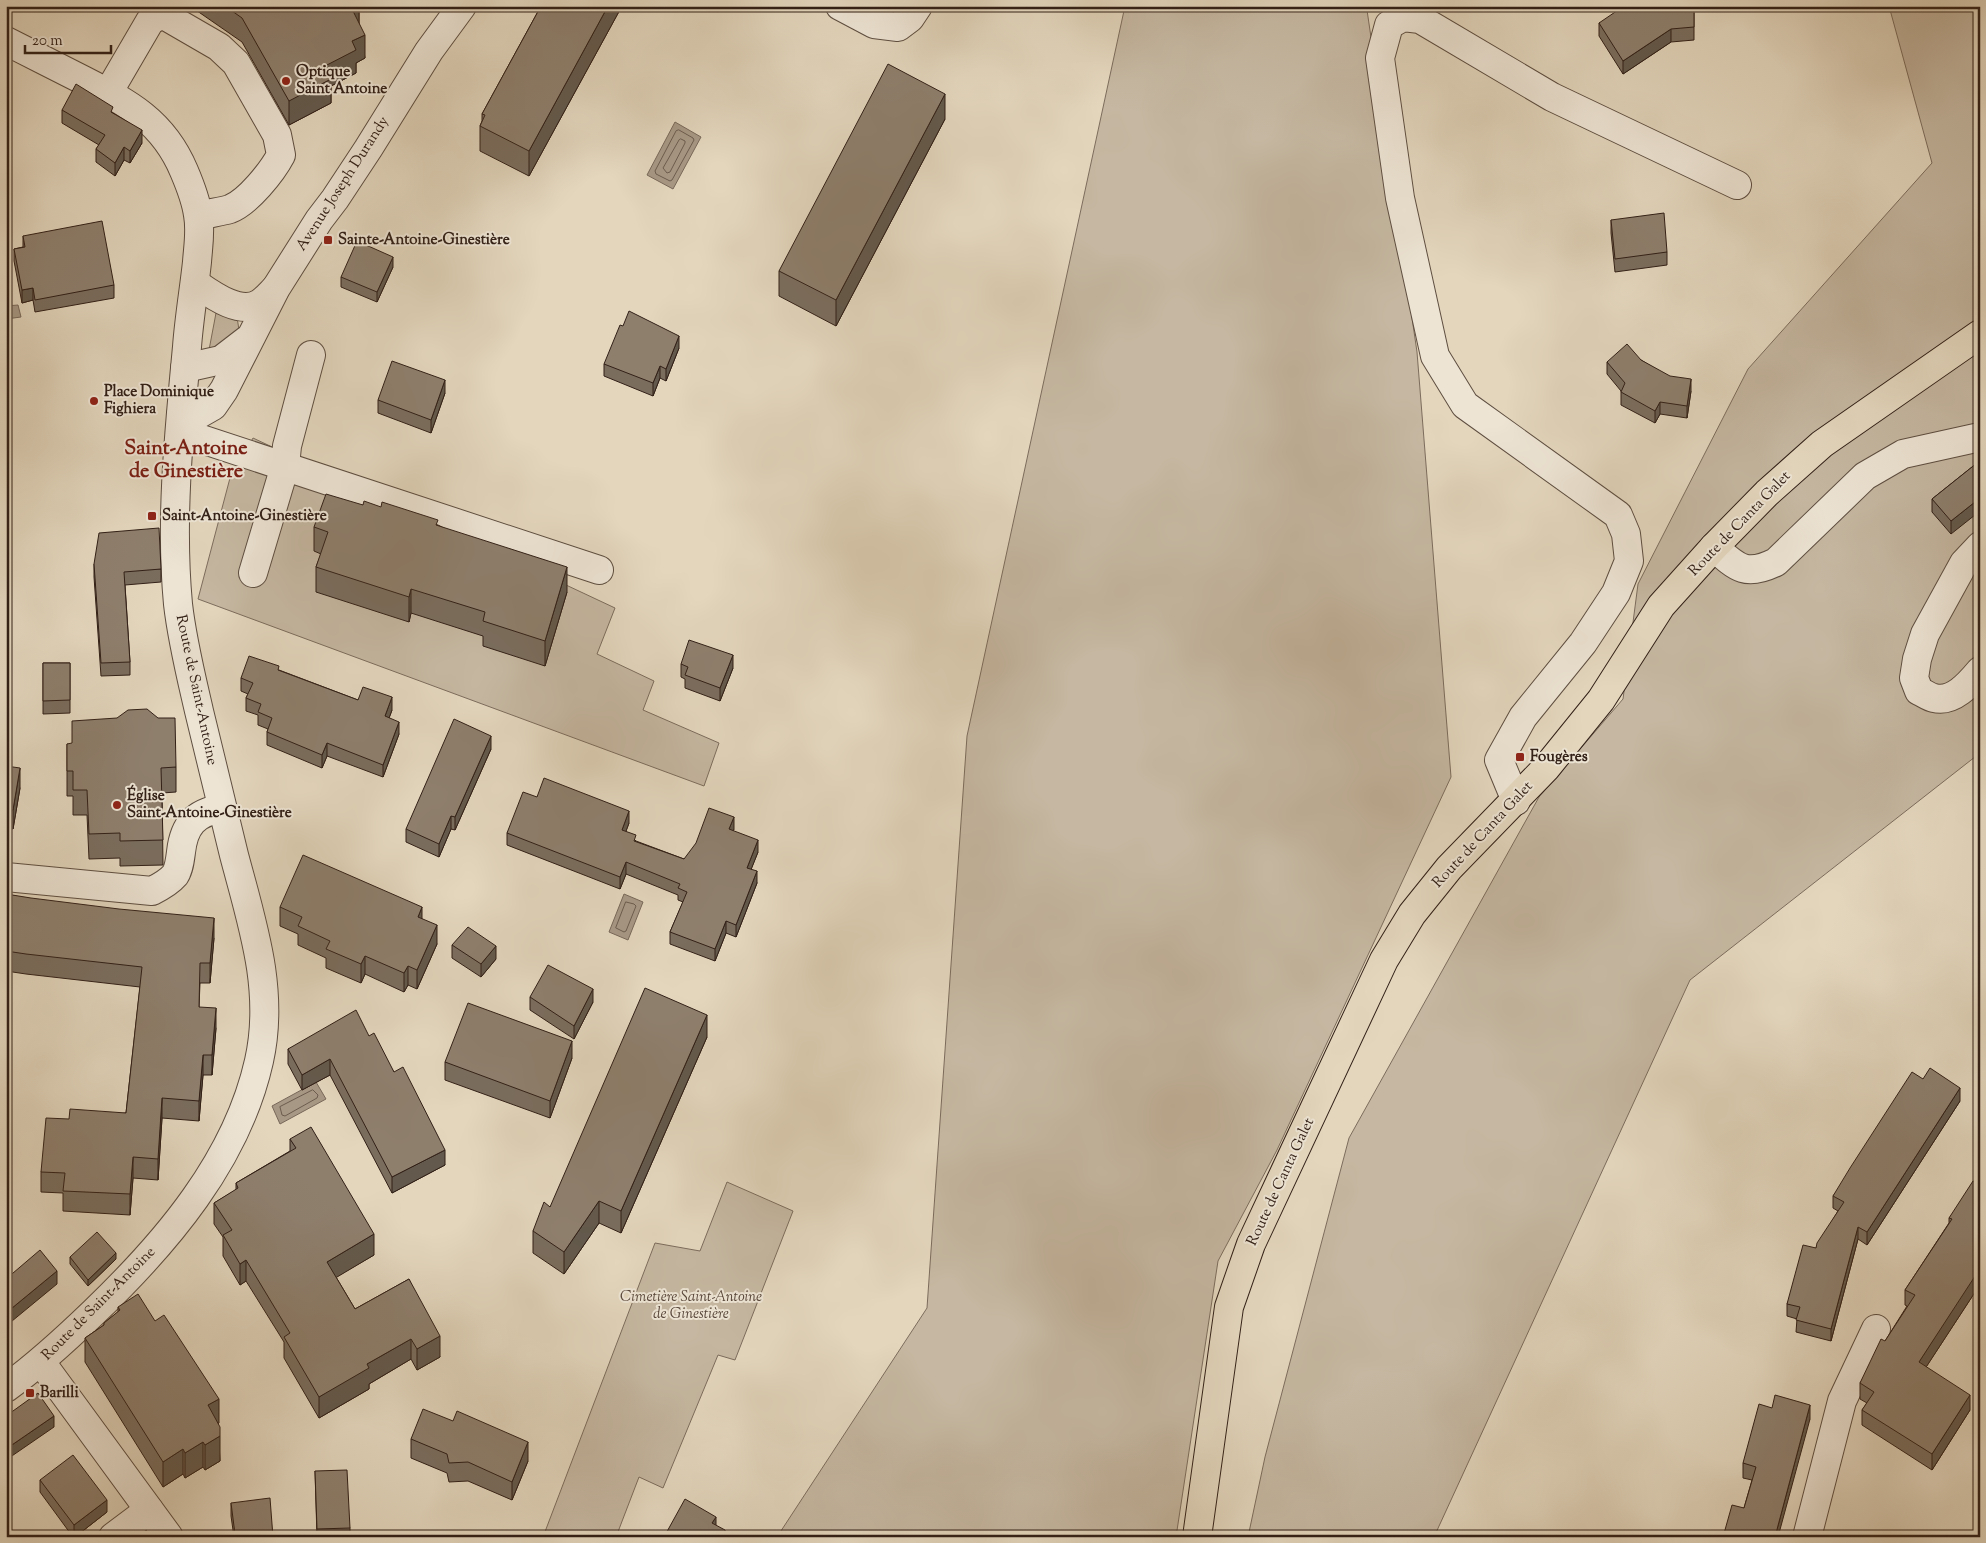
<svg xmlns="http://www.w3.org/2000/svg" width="1986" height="1543" viewBox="0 0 1986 1543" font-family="'Sorts Mill Goudy',serif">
<rect width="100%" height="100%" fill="#e3d6bd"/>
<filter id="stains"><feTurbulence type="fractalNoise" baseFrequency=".004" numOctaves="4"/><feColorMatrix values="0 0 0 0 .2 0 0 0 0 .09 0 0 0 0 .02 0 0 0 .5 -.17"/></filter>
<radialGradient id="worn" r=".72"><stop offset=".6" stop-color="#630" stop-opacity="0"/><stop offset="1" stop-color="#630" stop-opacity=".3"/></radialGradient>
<g fill="#c5b7a1" stroke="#7c6c5c">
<path d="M1125 6H1368L1367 10 1417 352 1451 777 1277 1150 1218 1261 1176 1537H777L927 1308 967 736Z"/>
<path d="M1889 6H1980V753L1690 980 1434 1537H1248L1265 1457 1349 1138 1539 797 1623 699 1638 584 1748 369 1932 163Z"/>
<path d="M216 313 237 317 239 330 219 349 209 350Z"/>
<path d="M253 438 615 608 597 654 654 681 643 710 719 743 704 786 198 599 230 478Z"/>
<path d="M727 1182 793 1211 735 1360 718 1355 663 1488 639 1477 616 1537H543L655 1243 700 1251Z"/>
</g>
<g fill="#a79885" stroke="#786859">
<path d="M675 122 701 137 673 189 647 175Z"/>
<path d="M18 305 21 317 6 319V306Z"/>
<path d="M624 894 643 902 628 940 609 932Z"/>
<path d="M316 1082 326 1099 280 1124 272 1106Z"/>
</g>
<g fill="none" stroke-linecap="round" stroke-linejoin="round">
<g stroke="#6c5c4e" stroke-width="1">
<path d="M679 130 693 138 694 140 672 180 670 181 656 174 655 171 676 131Z"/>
<path d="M681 139 685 141V143L670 172 667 173 663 168 679 140Z"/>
<path d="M626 902 634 904 636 906 626 931 624 932 616 928Z"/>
<path d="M313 1090 318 1095 317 1098 285 1116 282 1115 280 1107Z"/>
</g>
<g stroke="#5e4e40" stroke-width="30">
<g id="minor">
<path d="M840 6 874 24 898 27 910 18 918 6"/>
<path d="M6 41C32 54 57 67 83 80 128 103 163 121 184 171 190 185 196 200 198 215 201 231 198 247 197 262 194 290 189 319 187 347 179 432 170 519 178 604 182 640 191 676 199 711 211 759 222 807 234 855 252 923 275 990 259 1061 237 1160 166 1243 94 1312 66 1339 38 1365 6 1388"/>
<path d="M108 93 150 21 162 14 219 47 236 63 277 135 281 155C272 172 248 202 230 209 220 212 209 213 199 216"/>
<path d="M195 283C211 294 240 316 260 303 266 299 270 294 275 289"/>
<path d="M185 368 221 360 247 340"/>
<path d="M181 415 199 414 213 406 224 390 276 288 319 220 335 199 368 149 429 51 462 6"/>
<path d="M180 432 599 570"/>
<path d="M1980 546 1964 563 1925 634 1917 659 1914 678 1919 691C1924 693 1929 697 1934 698 1953 703 1969 684 1980 671"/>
<path d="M1714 547C1737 568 1746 577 1776 562L1865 476 1903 454 1980 437"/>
<path d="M253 573 285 466 287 446 311 355"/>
<path d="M1516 801 1499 760 1523 717 1583 643 1616 593 1629 561 1626 534 1618 515 1465 405 1435 356 1400 198 1380 58 1389 25 1403 17 1420 19 1552 97 1737 185"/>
<path d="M6 877 152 891C160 887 169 882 175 875 179 869 180 860 181 852 184 825 195 813 222 808"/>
<path d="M41 1362 169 1537"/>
<path d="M113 1537 149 1510"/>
<path d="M1807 1537 1842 1401 1876 1329"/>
</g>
</g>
<g stroke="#322017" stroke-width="30">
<path id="major" d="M1197 1537 1229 1307 1251 1244 1384 960 1412 914 1449 868 1546 768 1601 700 1661 606 1714 547 1767 493 1822 444 1980 334"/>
</g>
<use href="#minor" stroke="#ede4d4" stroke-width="28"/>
<use href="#major" stroke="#e3d6bd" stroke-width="28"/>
</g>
<g fill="#7a6d5e" stroke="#322017">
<path d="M190 6H359V23L365 58 356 63V73L331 86V103L289 125 242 42Z"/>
<path d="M541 6H622L529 176 480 151V126L482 121V114Z"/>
<path d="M1694 6V40L1671 42 1623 74 1599 36V23Z"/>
<path d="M62 110 113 113 142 143 130 163 124 160 115 176 96 162V149L99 145 62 123Z"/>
<path d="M945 119 836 326 779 296V271Z"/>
<path d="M1611 220 1667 252V265L1615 272 1611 233Z"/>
<path d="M23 236 114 285V298L35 312 33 300 22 303 14 261V249L23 247Z"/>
<path d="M393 267 377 302 341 287V277Z"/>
<path d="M679 348 666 381 660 378 653 396 604 376V364Z"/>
<path d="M1641 360 1691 391 1687 418 1660 414 1655 423 1621 405V391L1607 374V362Z"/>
<path d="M445 393 431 433 378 413V400Z"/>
<path d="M1977 463 1951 534 1932 512V499Z"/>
<path d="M363 505 438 525 567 592 545 666 483 646V636L411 613 409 622 316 592V567L321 554 314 551V527Z"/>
<path d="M94 564 161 569V582L125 585 130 662V675L101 676 94 577Z"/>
<path d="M43 663H70V713L43 714Z"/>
<path d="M681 664 733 668 720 701 685 688V679L681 677Z"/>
<path d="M279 670 358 700 392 710 389 718 399 734 383 777 327 756 322 768 267 745V732L268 729 258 725V715L246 711V698L248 694 241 691V678Z"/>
<path d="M67 744 176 767V792L162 793 163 865 120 866V858L89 859 87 815H73V796H67Z"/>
<path d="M491 749 455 830 451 829 439 857 406 842V829Z"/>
<path d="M6 766 20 788 13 829 6 828Z"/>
<path d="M537 797 629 823 626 831 636 841 684 859 734 829 733 831 758 852 751 869 757 883 736 937 726 933 715 961 670 944V932L683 902 678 900V895L626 874 620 889 507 845V833Z"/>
<path d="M6 894 214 938 210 983H200L199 1007 216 1028 212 1075H203L199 1121 162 1118 158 1180 133 1178 130 1215 63 1211V1193L41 1192V1172L69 1119 126 1113 140 987 26 974 6 971Z"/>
<path d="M280 907 422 919 437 944 417 989 408 985 404 992 365 974 361 983 326 968V958L298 945V934L280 926Z"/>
<path d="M452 945 496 959 481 977 452 958Z"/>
<path d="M530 997 593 1002 574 1039 530 1010Z"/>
<path d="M369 1036 394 1072 445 1165 392 1193 330 1075 302 1090 288 1064V1049Z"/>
<path d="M707 1037 621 1233 599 1223 564 1274 533 1253V1231L550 1207Z"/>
<path d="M572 1058 550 1118 445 1080V1062Z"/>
<path d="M1923 1079 1960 1101 1867 1245 1858 1239 1831 1341 1796 1332 1797 1319 1787 1316V1304L1816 1248 1838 1211 1833 1208V1196Z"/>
<path d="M290 1139 374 1255 336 1277 355 1309 409 1279 440 1357 417 1370 411 1359 369 1384V1389L319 1418 284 1358V1342L246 1281 240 1285 223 1256V1237L214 1224V1203L236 1190V1183L290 1151Z"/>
<path d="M1980 1184V1280L1979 1282V1286L1926 1367 1970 1410 1932 1470 1862 1425V1410L1867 1403 1860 1399V1383L1885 1341 1907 1306 1905 1305V1290L1949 1223V1218Z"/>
<path d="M70 1257 116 1259 88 1286 70 1264Z"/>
<path d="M118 1307 219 1423 218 1424 220 1461 205 1470 203 1467 185 1478 183 1474 163 1487 85 1362V1338L104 1325V1323L118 1312Z"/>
<path d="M1810 1419 1744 1508 1752 1480 1743 1478V1463Z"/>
<path d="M411 1439 528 1461 512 1500 468 1481 449 1482 447 1473 411 1458Z"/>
<path d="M315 1471 350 1528V1537H317Z"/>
<path d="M40 1480 107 1512 75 1537H73L40 1492Z"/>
<path d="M231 1503 273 1537H234L231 1516Z"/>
</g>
<g fill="#63594c" stroke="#322017">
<path d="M608 6H622L529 176V151Z"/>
<path d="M359 7V30L353 11Z"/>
<path d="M1671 29V42L1623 74V61Z"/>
<path d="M365 35V58L356 63V73L331 86V103L289 125V101L325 66 352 41Z"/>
<path d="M945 94V119L836 326V300Z"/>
<path d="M142 130V143L130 163V151Z"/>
<path d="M124 147V160L115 176V163Z"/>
<path d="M393 257V267L377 302V292Z"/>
<path d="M33 288V300L22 303V290Z"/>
<path d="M679 336V348L666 381V369Z"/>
<path d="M660 366V378L653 396V383Z"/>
<path d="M1691 379V391L1687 418V406Z"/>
<path d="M445 380V393L431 433V420Z"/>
<path d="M1660 402V414L1655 423V411Z"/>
<path d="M1980 498V511L1951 534V521Z"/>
<path d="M567 567V592L545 666V641Z"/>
<path d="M411 589V613L409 622V597Z"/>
<path d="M733 655V668L720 701V688Z"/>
<path d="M392 697V710L385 729V716Z"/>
<path d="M399 722V734L383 777V765Z"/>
<path d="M491 736V749L455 830V817Z"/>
<path d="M327 743V756L322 768V755Z"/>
<path d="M20 768V788L13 829V810Z"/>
<path d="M629 811V823L622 842V830Z"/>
<path d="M451 816V829L439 857V844Z"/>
<path d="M734 817V829L729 841V829Z"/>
<path d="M758 840V852L747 880V868Z"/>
<path d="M626 862V874L620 889V877Z"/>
<path d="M757 871V883L736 937V925Z"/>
<path d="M422 907V926L418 917Z"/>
<path d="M214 918V938L210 983V963Z"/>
<path d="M726 921V933L715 961V949Z"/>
<path d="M437 925V944L417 989V970Z"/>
<path d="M496 946V959L481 977V964Z"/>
<path d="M365 956V974L361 983V964Z"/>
<path d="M408 966V985L404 992V973Z"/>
<path d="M593 989V1002L574 1039V1026Z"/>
<path d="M216 1008V1028L212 1075V1055Z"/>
<path d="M707 1015V1037L621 1233V1211Z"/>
<path d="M572 1041V1058L550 1118V1101Z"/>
<path d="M203 1055V1075L199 1121V1101Z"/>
<path d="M330 1059V1075L302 1090V1075Z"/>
<path d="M1960 1088V1101L1867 1245V1232Z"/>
<path d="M162 1098V1118L158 1180V1159Z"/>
<path d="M445 1150V1165L392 1193V1177Z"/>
<path d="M133 1157V1178L130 1215V1194Z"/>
<path d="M599 1201V1223L564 1274V1252Z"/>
<path d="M1858 1227V1239L1831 1341V1329Z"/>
<path d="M374 1234V1255L327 1283V1262Z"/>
<path d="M116 1253V1259L88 1286V1280Z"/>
<path d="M246 1260V1281L240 1285V1264Z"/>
<path d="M1980 1265V1280L1979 1282V1286L1919 1378V1362Z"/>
<path d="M57 1271V1284L6 1326V1313Z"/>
<path d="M440 1336V1357L417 1370V1349Z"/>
<path d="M411 1339V1359L369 1384V1389L319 1418V1397L367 1364Z"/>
<path d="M1970 1395V1410L1932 1470V1454Z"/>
<path d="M219 1399V1423L208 1430V1405Z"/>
<path d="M1810 1405V1419L1778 1537H1775Z"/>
<path d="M54 1416V1427L6 1460V1449Z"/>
<path d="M220 1436V1461L205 1470V1445Z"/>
<path d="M203 1442V1467L185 1478V1453Z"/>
<path d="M528 1442V1461L512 1500V1482Z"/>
<path d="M183 1449V1474L163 1487V1462Z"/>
<path d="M107 1500V1512L75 1537H74V1525Z"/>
<path d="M716 1517V1529L712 1523Z"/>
<path d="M725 1530V1537H722Z"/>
</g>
<g fill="#8e7f6d" stroke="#322017">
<path d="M225 6H359V7L353 11 365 35 352 41 356 50 325 66 331 79 289 101 242 18Z"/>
<path d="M541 6H608L529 151 480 126 485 115 482 114Z"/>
<path d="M1624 6H1694V27L1671 29 1623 61 1599 23Z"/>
<path d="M888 64 945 94 836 300 779 271Z"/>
<path d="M76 84 113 107 111 112 142 130 130 151 124 147 115 163 96 149 105 135 62 110Z"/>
<path d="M1664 213 1667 252 1615 259 1611 220Z"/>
<path d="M102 221 114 285 35 300 33 288 22 290 14 249 25 247 23 236Z"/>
<path d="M357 241 393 257 377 292 341 277Z"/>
<path d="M629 311 679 336 666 369 660 366 653 383 604 364 620 325 623 326Z"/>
<path d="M1627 344 1641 360 1670 376 1691 379 1687 406 1660 402 1655 411 1621 392 1625 383 1607 362Z"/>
<path d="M392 361 445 380 431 420 378 400Z"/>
<path d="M1977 463 1980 467V498L1951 521 1932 499Z"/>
<path d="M326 494 363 505 364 501 381 507 382 502 438 520 436 525 567 567 545 641 483 621 485 612 411 589 409 597 316 567 328 532 314 527Z"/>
<path d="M159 528 161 569 124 572 130 662 101 663 94 564 99 533Z"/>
<path d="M689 640 733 655 720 688 685 675 688 667 681 664Z"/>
<path d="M249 656 279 666 278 670 358 700 363 687 392 697 385 716 399 722 383 765 327 743 322 755 267 732 272 718 258 712 261 704 246 698 253 683 241 678Z"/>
<path d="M43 663H70V700L43 701Z"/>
<path d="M147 709 158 718H175L176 767 161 768 163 840 120 841V833L89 834 87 790H73V771H67V744L72 743V721L117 718 128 710Z"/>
<path d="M454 719 491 736 455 817 451 816 439 844 406 829Z"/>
<path d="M6 766 20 768 13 810 6 809Z"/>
<path d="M544 778 629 811 622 830 636 835 634 841 684 859 696 843 709 808 734 817 729 829 758 840 747 868 757 871 736 925 726 921 715 949 670 932 687 892 678 888 680 884 626 862 620 877 507 833 523 792 537 797Z"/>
<path d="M303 855 422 907 418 917 437 925 417 970 408 966 404 973 365 956 361 964 326 949 330 941 298 926 302 917 280 907Z"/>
<path d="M6 894 31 898 119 909 214 918 210 963H200L199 1007 216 1008 212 1055H203L199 1101 162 1098 158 1159 133 1157 130 1194 63 1191 65 1173 41 1172 46 1118 69 1119 70 1109 126 1113 142 967 26 954 6 951Z"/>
<path d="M468 927 496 946 481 964 452 945Z"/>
<path d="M548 965 593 989 574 1026 530 997Z"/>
<path d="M645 988 707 1015 621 1211 599 1201 564 1252 533 1231 544 1202 550 1207Z"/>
<path d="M468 1003 572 1041 550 1101 445 1062Z"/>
<path d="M356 1010 369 1036 374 1033 394 1072 403 1067 445 1150 392 1177 330 1059 302 1075 288 1049Z"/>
<path d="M1930 1068 1960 1088 1867 1232 1858 1227 1831 1329 1796 1320 1800 1307 1787 1304 1803 1245 1816 1248 1817 1243 1844 1202 1833 1196 1850 1168 1912 1072 1923 1079Z"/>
<path d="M311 1127 374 1234 327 1262 355 1309 409 1279 440 1336 417 1349 411 1339 367 1364 369 1368 319 1397 284 1337 290 1333 246 1260 240 1264 223 1235 232 1230 214 1203 238 1188 236 1183 296 1148 290 1139Z"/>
<path d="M1973 1181 1980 1184V1265L1977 1269 1979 1270 1919 1362 1970 1395 1932 1454 1862 1410 1874 1392 1860 1383 1881 1339 1885 1341 1915 1295 1905 1290 1952 1219 1949 1218Z"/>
<path d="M97 1232 116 1253 88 1280 70 1257Z"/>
<path d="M40 1250 57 1271 6 1313V1279Z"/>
<path d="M138 1294 155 1321 164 1315 219 1399 208 1405 220 1427V1436L205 1445 203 1442 185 1453 183 1449 163 1462 85 1338 104 1325V1323L120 1310 118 1307Z"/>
<path d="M38 1393 54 1416 6 1449V1416Z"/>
<path d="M1775 1395 1810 1405 1775 1537H1723L1732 1505 1744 1508 1756 1467 1743 1463 1759 1404 1772 1408Z"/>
<path d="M423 1409 453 1421 457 1411 528 1442 512 1482 468 1462 449 1463 447 1454 411 1439Z"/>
<path d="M73 1455 107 1500 74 1525 40 1480Z"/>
<path d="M347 1470 350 1528 317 1529 315 1471Z"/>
<path d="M270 1498 273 1537H247L246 1532 235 1534 231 1503Z"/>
<path d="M685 1499 716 1517 712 1523 725 1530 722 1537H664Z"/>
</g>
<g fill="#8f2418" stroke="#ede4d4" stroke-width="2">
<circle cx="286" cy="81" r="5"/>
<rect x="323" y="235" width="10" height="10" rx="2.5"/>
<circle cx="94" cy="401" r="5"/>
<rect x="147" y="511" width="10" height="10" rx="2.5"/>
<rect x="1515" y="752" width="10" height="10" rx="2.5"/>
<circle cx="117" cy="805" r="5"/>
<rect x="25" y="1388" width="10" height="10" rx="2.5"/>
</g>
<g text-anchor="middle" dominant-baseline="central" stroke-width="4" stroke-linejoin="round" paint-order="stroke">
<g font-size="15" font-weight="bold" fill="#322017" stroke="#ede4d4" text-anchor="start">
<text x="296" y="72">Optique<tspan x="296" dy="17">Saint Antoine</tspan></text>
<text x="338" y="240">Sainte-Antoine-Ginestière</text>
<text x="104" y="392">Place Dominique<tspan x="104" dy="17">Fighiera</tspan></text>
<text x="162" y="516">Saint-Antoine-Ginestière</text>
<text x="1530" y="757">Fougères</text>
<text x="127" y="796">Église<tspan x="127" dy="17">Saint-Antoine-Ginestière</tspan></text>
<text x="40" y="1393">Barilli</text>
</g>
<g font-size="15" fill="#322017" stroke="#ede4d4">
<text transform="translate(343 184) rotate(-57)">Avenue Joseph Durandy</text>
<text transform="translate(1740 524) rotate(-46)">Route de Canta Galet</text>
<text transform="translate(196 690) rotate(78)">Route de Saint-Antoine</text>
<text transform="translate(1483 835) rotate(-47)">Route de Canta Galet</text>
<text transform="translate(1281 1182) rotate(-65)">Route de Canta Galet</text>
<text transform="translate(99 1304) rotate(-45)">Route de Saint-Antoine</text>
</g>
<g font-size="15" font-style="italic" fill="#57463a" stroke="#ede4d4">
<text x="691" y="1297">Cimetière Saint-Antoine<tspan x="691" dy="17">de Ginestière</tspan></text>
</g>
<g font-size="20" font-weight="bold" fill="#7a1f14" stroke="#ede4d4">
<text x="186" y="449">Saint-Antoine<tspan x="186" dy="23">de Ginestière</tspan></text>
</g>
</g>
<rect width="1986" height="1543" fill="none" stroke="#e3d6bd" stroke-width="25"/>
<rect x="8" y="8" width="1971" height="1528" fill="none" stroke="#322017" stroke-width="2.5"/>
<rect x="12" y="12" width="1961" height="1518" fill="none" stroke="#322017"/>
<path d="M25 45v8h86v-8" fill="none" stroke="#322017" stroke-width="2.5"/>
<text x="32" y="45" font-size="15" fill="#322017" stroke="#ede4d4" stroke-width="4" paint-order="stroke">20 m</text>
<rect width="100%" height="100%" filter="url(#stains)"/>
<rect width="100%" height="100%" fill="url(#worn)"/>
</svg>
